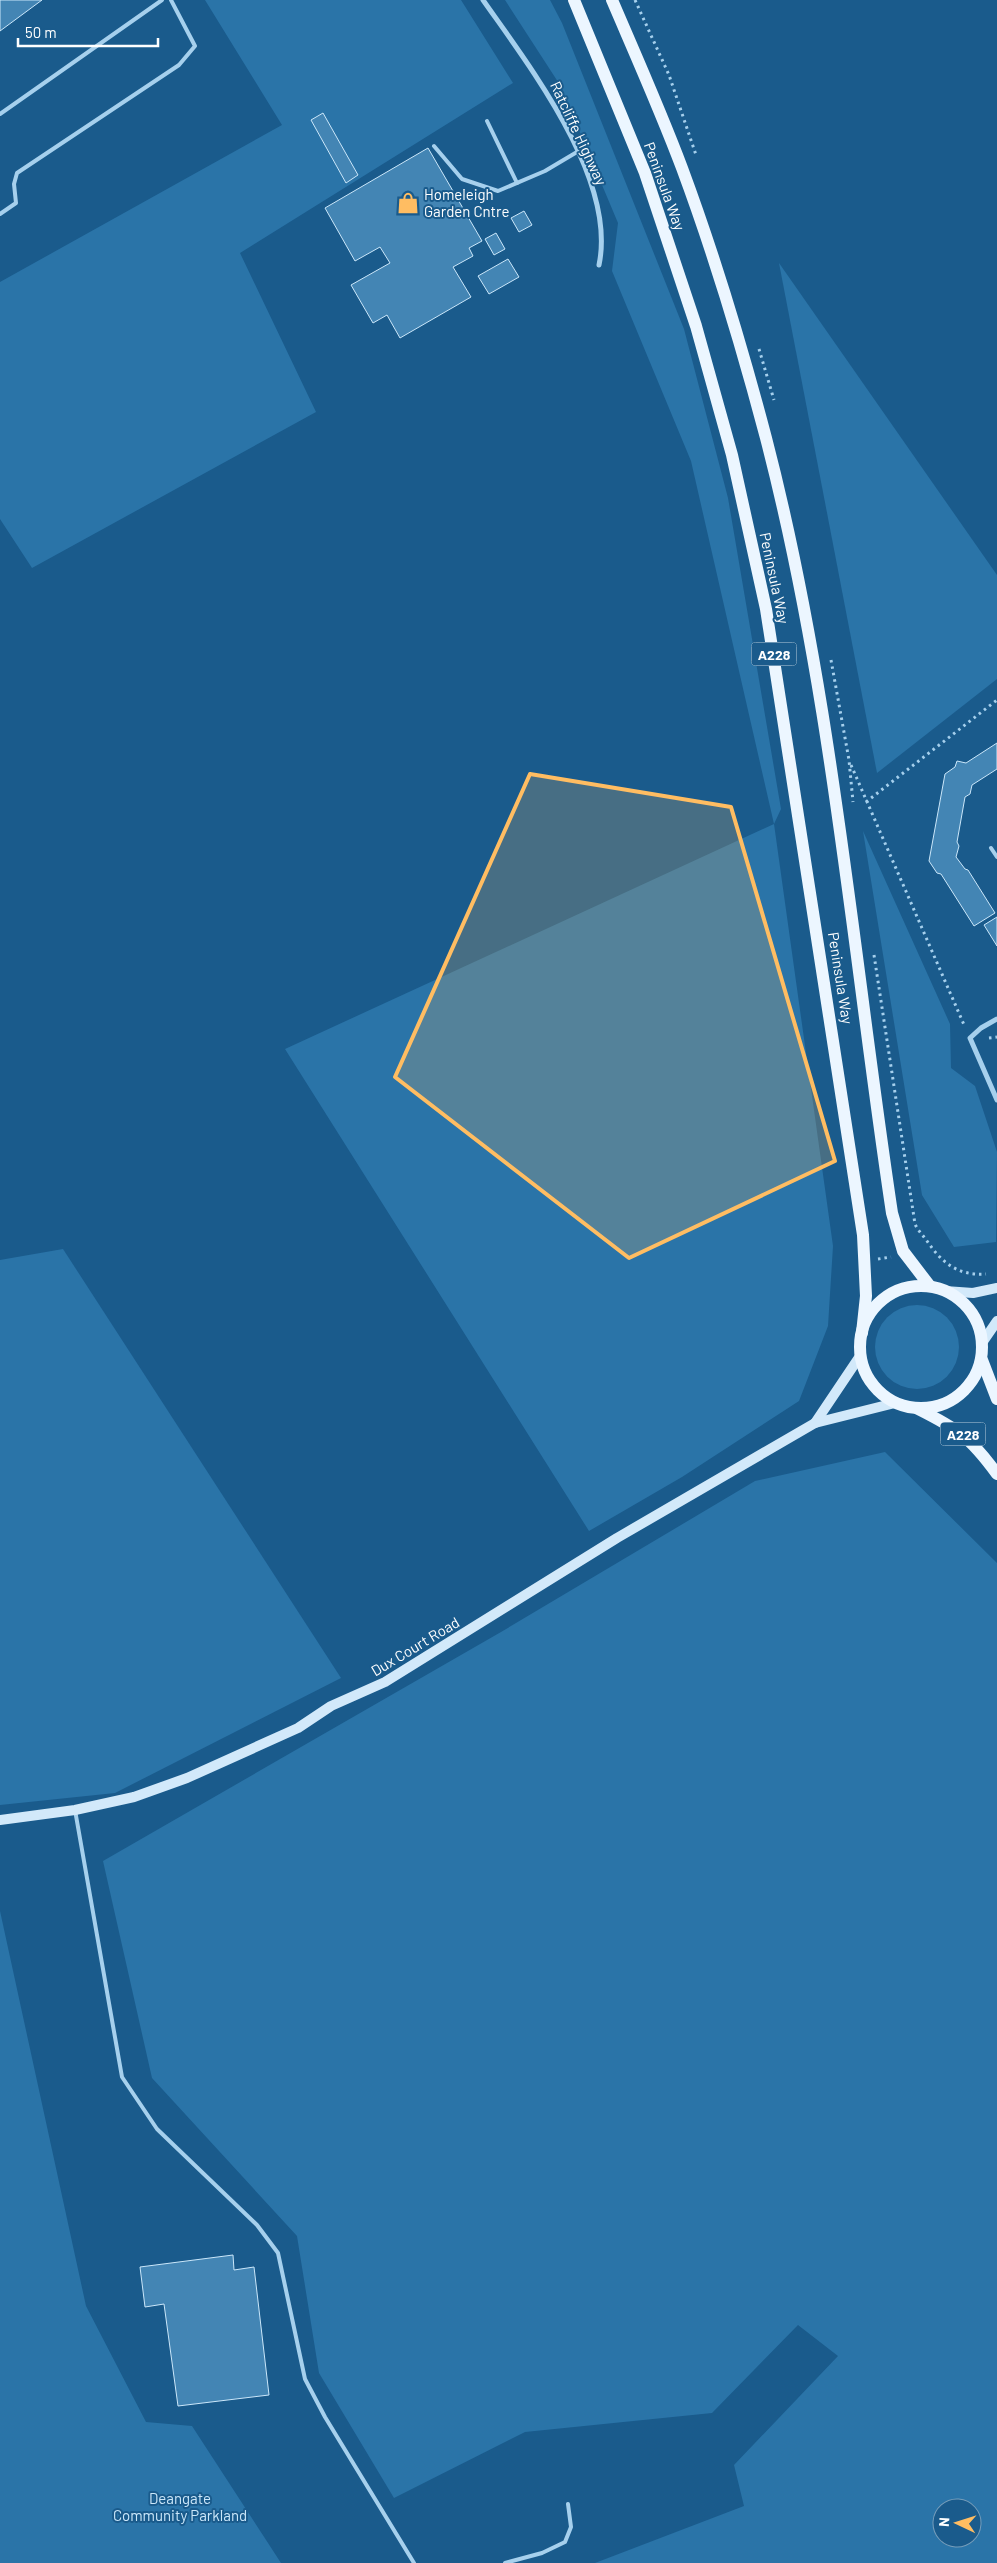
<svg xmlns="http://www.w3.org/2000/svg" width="997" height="2563" viewBox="0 0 997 2563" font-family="Barlow,sans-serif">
<rect width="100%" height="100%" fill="#1a5b8c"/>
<g fill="#2a74a8" fill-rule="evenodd">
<path d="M205 0H461L513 83 240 253 316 412 32 568 0 519V282L282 125Z"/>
<path d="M505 0H550L562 23 684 329 728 498 781 809 774 824 833 1246 828 1326 799 1401 682 1477 589 1531 285 1049 774 824 691 461 612 271 618 223 560 85Z"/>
<path d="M779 263 997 575V679L877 773Z"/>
<path d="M863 831 950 1024 951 1068 975 1086 997 1152 996 1242 954 1247 922 1195Z"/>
<path d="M63 1249 341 1678 115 1793 0 1805V1260Z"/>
<circle cx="917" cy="1347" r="42"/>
<path d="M885 1452 997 1563V2563H595L744 2506 734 2465 838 2356 798 2325 712 2413 525 2432 394 2498 319 2373 297 2236 152 2078 103 1861 501 1632 755 1481ZM942 2508H972V2538H942Z"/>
<path d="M0 1911 86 2306 146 2422 192 2426 281 2563H0Z"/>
</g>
<g fill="#4385b4" stroke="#cbe7fa">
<path d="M0 0H42L0 31Z"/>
<path d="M323 113 358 175 346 183 311 120Z"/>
<path d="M428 148 482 241 469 248 473 256 453 267 471 297 400 338 387 315 373 323 351 285 390 263 380 247 355 261 325 208Z"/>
<path d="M524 211 532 225 519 232 511 218Z"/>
<path d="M496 233 505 249 494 255 485 239Z"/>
<path d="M508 259 519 277 489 294 478 276Z"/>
<path d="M997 743V769L972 785 970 794 965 797 957 842 959 846 956 857 965 869 968 870 995 913 974 926 941 874 937 873 929 861 945 774 955 767 957 761 966 763Z"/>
<path d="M997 917V946L984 925Z"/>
<path d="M233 2255 234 2270 254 2267 269 2395 178 2406 164 2304 145 2307 140 2267Z"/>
</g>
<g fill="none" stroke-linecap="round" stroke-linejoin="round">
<g stroke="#a6d0ed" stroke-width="3" stroke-dasharray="2.5 4" stroke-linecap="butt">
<path d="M635 0 669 75 696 155"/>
<path d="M759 349 774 400"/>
<path d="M831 660 849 760 853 802"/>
<path d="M851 765 965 1027"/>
<path d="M866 802 997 700"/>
<path d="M874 955 915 1224C918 1231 923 1235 927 1241 942 1263 958 1276 986 1274"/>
<path d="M989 1038 997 1037"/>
<path d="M878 1259 891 1257"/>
</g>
<g stroke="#a6d0ed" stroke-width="4">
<path d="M0 114 162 0"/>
<path d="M487 121 517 183"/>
<path d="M434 146 462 179 498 191 545 171 577 152"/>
<path d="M0 214 16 203 14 184 17 173 179 65 195 46 171 0"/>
<path d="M991 848 997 857"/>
<path d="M75 1810 122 2077 157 2129 257 2225 278 2253 305 2379 325 2417 414 2563"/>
<path d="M505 2563 542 2553 565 2542 571 2527 568 2504"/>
</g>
<g stroke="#a6d0ed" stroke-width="5">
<path d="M483 0C530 67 617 179 599 265"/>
<path d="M997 1019 981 1028 970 1038 997 1100"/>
</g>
<g stroke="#d2e9fa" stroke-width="10">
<path d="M945 1291 973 1293 997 1288"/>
<path d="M982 1343 997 1321"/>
<path d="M815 1423 860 1356"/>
<path d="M0 1820 75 1810 134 1797 187 1778 298 1728 331 1706 385 1682 617 1538 815 1423 895 1403"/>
</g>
<g stroke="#ecf6ff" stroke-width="12">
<path d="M574 0 645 173 696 326 732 455 766 609 863 1235 866 1296 862 1333"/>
<path d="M612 0C636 56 661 112 682 168 715 257 742 347 766 438 832 692 853 955 892 1213L903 1251 929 1285"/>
<circle cx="921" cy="1347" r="61"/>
<path d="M982 1360 997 1399"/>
<path d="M918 1409C958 1429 970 1437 997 1474"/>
</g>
</g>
<path fill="#ffbd62" fill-opacity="0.2" stroke="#ffbd62" stroke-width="4" stroke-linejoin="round" d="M530 774 731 807 835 1161 629 1258 395 1077Z"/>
<defs>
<g id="shop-bare" transform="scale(1.725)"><path d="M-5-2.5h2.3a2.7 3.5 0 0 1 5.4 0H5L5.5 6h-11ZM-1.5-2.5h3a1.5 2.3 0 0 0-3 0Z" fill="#ffbd62" stroke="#1a5b8c" stroke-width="2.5" paint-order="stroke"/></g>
</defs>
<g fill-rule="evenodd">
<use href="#shop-bare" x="408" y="203"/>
</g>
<g text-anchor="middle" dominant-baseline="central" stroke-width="4" stroke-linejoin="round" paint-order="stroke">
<g fill="#1a5b8c" stroke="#bacedc" stroke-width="1">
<rect x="751.5" y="642.5" width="45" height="23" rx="4"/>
<rect x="940.5" y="1422.5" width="45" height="23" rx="4"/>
</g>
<g font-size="14" font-weight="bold" fill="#fff">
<text x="774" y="654">A228</text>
<text x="963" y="1434">A228</text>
</g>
<g font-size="15" fill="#fff" stroke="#1a5b8c">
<text transform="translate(579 133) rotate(65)">Ratcliffe Highway</text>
<text transform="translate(665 186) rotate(70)">Peninsula Way</text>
<text transform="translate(775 578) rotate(78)">Peninsula Way</text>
<text transform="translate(841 978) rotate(81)">Peninsula Way</text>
<text transform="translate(415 1646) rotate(-31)">Dux Court Road</text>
</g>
<g font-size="15" fill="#fff" stroke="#1a5b8c" text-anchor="start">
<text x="424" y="194">Homeleigh<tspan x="424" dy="17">Garden Cntre</tspan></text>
</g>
<g font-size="15" fill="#cbe7fa" stroke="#1a5b8c">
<text x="180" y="2498">Deangate<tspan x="180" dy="17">Community Parkland</tspan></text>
</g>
</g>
<g transform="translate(957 2523) rotate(274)"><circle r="24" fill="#1a5b8c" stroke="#769dba"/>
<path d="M0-4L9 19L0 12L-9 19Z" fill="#ffbd62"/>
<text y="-8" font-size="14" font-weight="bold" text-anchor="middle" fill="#ffffff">N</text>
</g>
<path d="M18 38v8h140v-8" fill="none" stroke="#ffffff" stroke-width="2.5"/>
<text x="25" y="38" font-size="15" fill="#ffffff" stroke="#1a5b8c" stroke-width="4" paint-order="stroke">50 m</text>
</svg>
